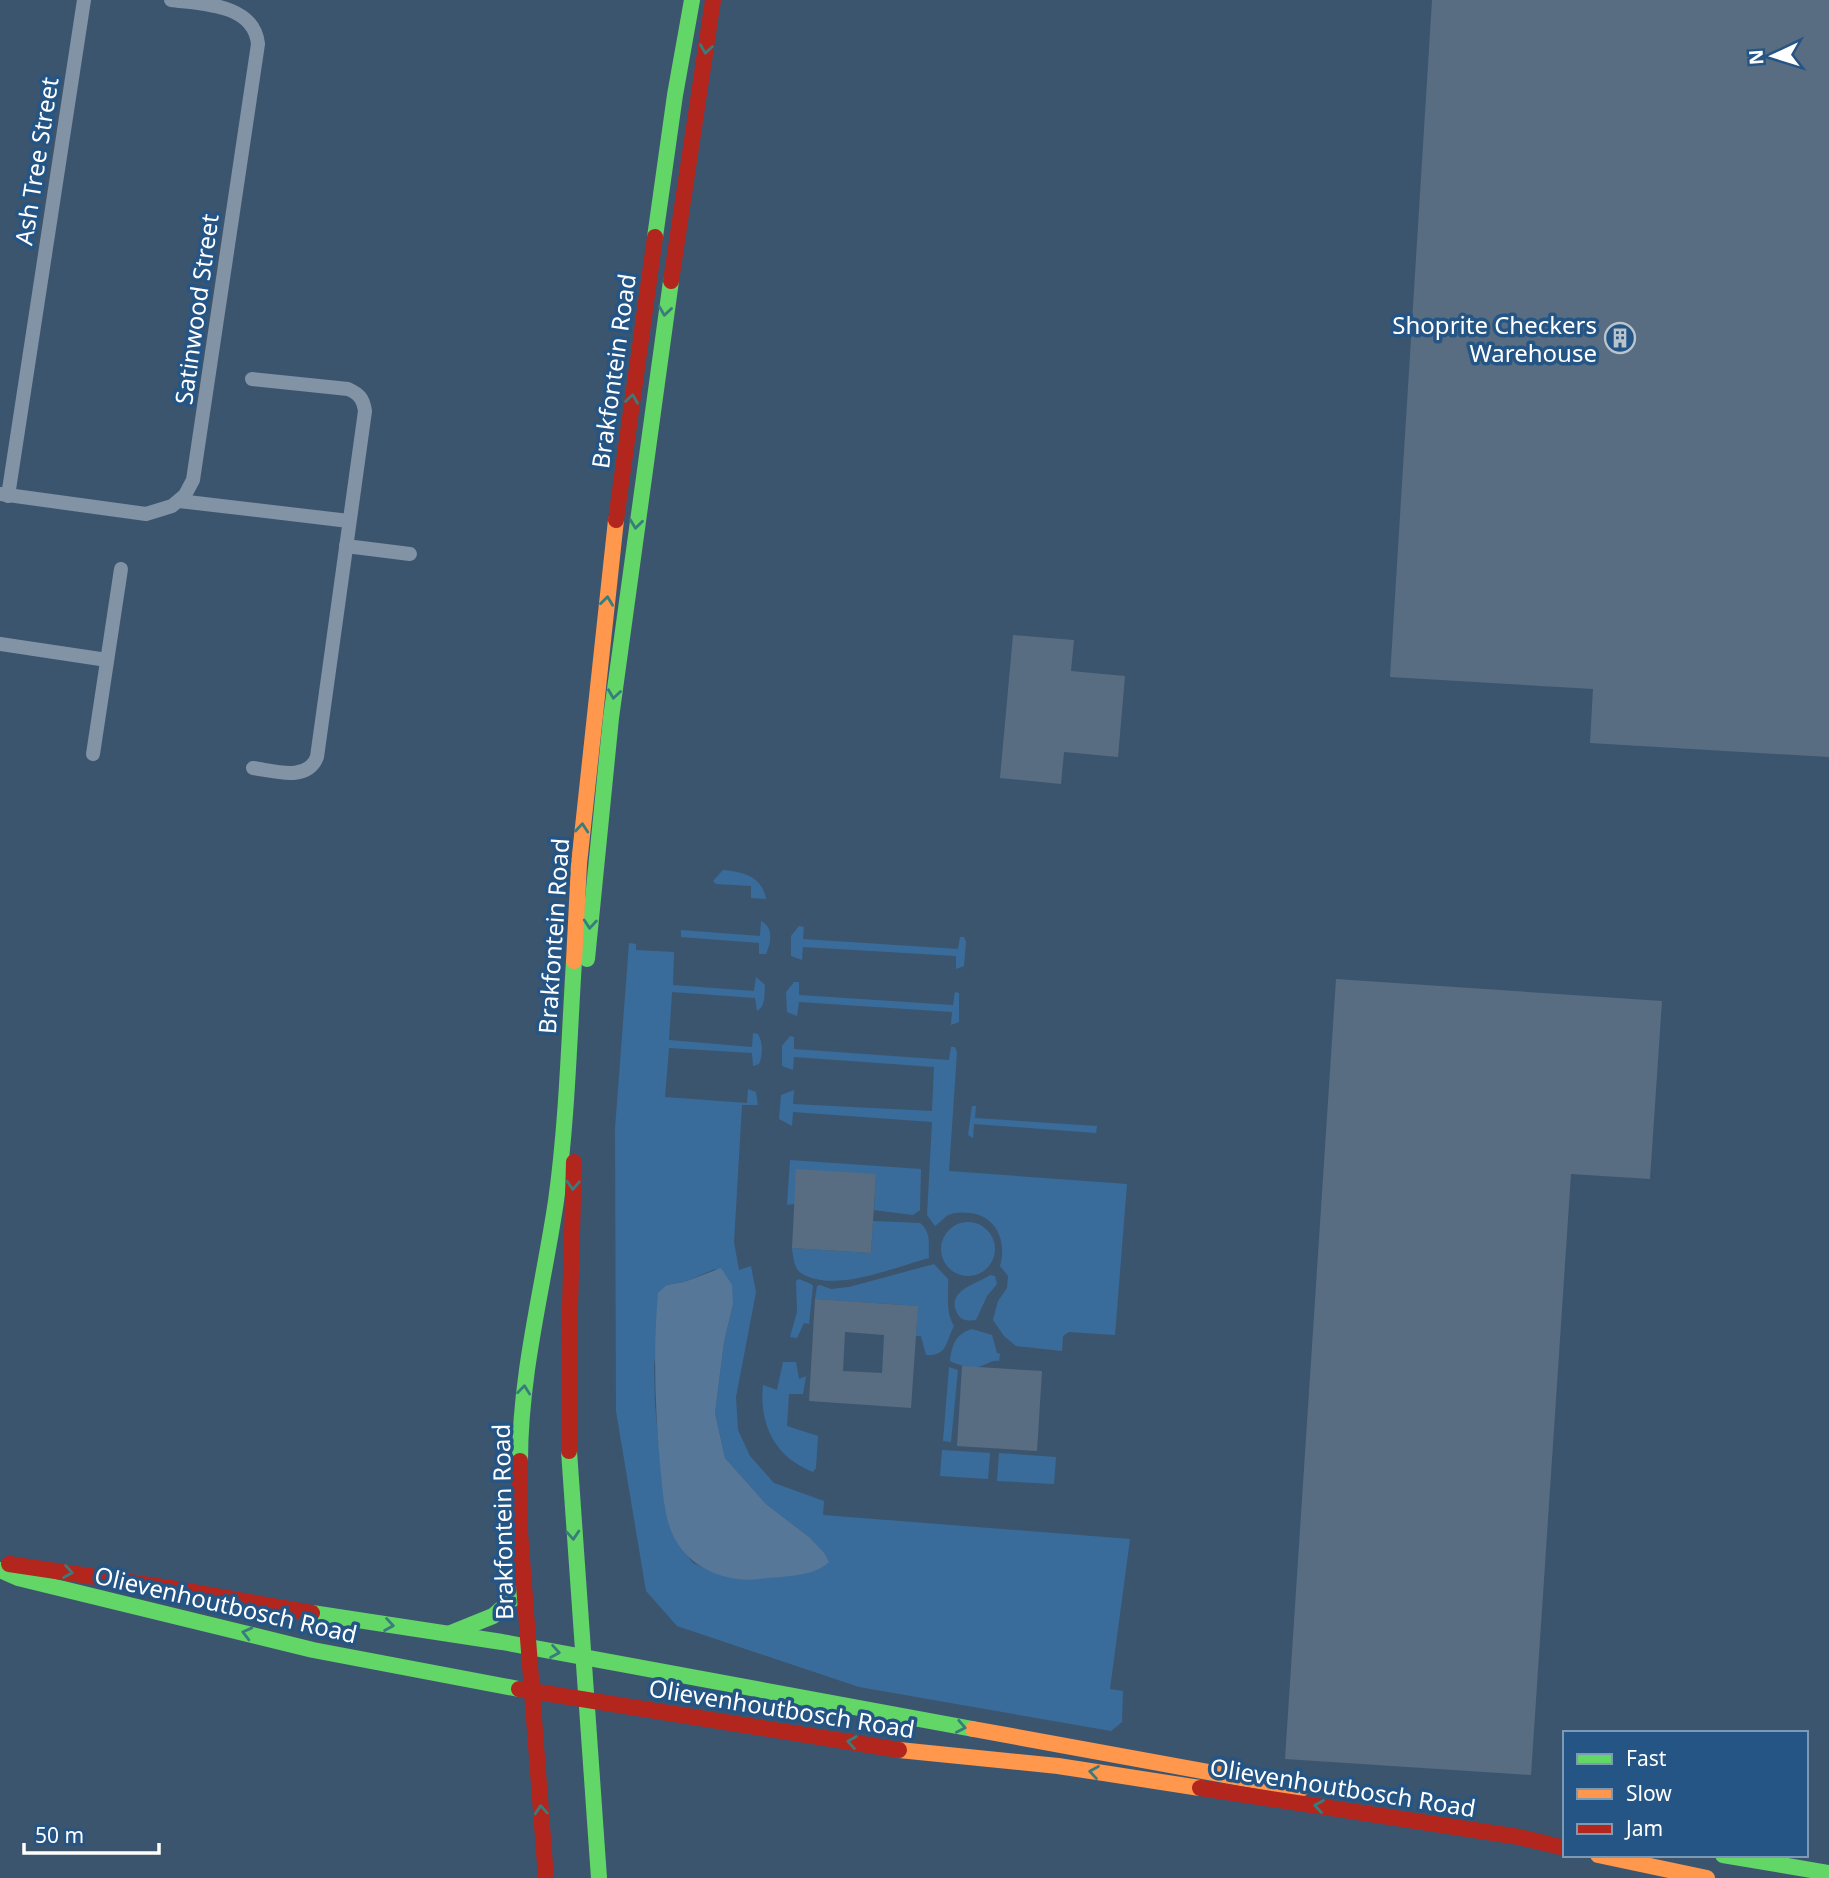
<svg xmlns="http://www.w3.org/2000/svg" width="1829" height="1878" viewBox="0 0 1829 1878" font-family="'Noto Sans',sans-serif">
<rect width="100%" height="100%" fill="#3b556f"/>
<g fill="#3a6c9b" fill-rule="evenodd">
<path d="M723 870C743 872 762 876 766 899L751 898V886L716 884 713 881Z"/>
<path d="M761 921C774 928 771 942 766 954H759V943L681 937V930L760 936Z"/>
<path d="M799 926 804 927 803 939 958 949 960 937H964L966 942 964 966 956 969V956L803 947 802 960 791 956V936Z"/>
<path d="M629 943 636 944V950L674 952 673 985 754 991 756 977 765 985C764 996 766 1005 757 1011L755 998 672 992 669 1040 752 1047 753 1033 758 1034C763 1042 763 1055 759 1064L753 1066 752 1053 669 1048 665 1097 747 1103 748 1089 756 1092 758 1105H742L734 1242 739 1270 751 1266 756 1292 736 1397 738 1430 750 1456 774 1483 824 1501 823 1515 1130 1539 1110 1689 1123 1691 1122 1722 1111 1731 859 1687 677 1626 646 1591 616 1411 615 1129ZM715 1269 733 1304 724 1342 715 1413 725 1458 766 1504 809 1537 720 1575 693 1563 676 1541 665 1508 655 1405 654 1365 667 1285 684 1282Z"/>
<path d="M794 982H799V995L953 1005 955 992 959 993V1022L951 1025 952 1012 799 1002 797 1016 787 1012 786 992Z"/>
<path d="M790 1036 794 1037V1049L949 1060 951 1047H955L957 1052 949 1171 1127 1184 1115 1335 1069 1332 1063 1336 1062 1351 1016 1346 1004 1336 993 1320 998 1301 1007 1288 1008 1276 1000 1266C1007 1242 997 1216 970 1213 962 1212 955 1212 948 1215 944 1218 939 1223 935 1226L927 1215 932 1122 793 1112 792 1126 779 1119 781 1095 794 1090 793 1104 932 1111 934 1067 794 1057 793 1070 782 1066V1046Z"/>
<path d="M972 1106H976L975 1118 1097 1126 1096 1133 974 1124 973 1138 968 1135Z"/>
<path d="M790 1160 921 1169 920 1210 913 1215 874 1210 876 1174 794 1204 787 1205Z"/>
<path d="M873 1221 920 1223C932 1233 928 1244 929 1258 895 1267 833 1294 801 1273 794 1269 793 1255 792 1248L871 1253Z"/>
<circle cx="968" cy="1249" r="27"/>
<path d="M934 1264 948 1279C949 1296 945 1311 954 1326 945 1343 948 1356 926 1355L921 1336H916L917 1306 815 1299 817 1286 820 1285 831 1289 849 1287Z"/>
<path d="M990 1275 995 1276 997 1284 987 1296 976 1320C968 1321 961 1321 957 1313 946 1290 977 1284 990 1275Z"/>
<path d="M799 1279 811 1284 813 1286 809 1324 804 1323 797 1338 790 1337 797 1312 796 1281Z"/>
<path d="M972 1329 992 1335 997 1353 1000 1354 999 1361C990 1360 989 1364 981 1366 971 1370 959 1365 950 1361 952 1344 956 1334 972 1329Z"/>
<path d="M783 1362H796L799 1379 806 1376 803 1394H789L787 1426 818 1436 816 1468 813 1472C775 1457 759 1425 763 1385L777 1390Z"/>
<path d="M949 1367 958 1370 951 1442 943 1441Z"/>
<path d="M942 1450 990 1453 988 1479 940 1476Z"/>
<path d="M999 1453 1056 1457 1054 1484 997 1481Z"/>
</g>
<path fill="#567798" d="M721 1268 732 1285 733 1304 724 1342 715 1413 725 1458 766 1504 809 1537 824 1553 829 1562C812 1578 781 1576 759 1579 728 1583 692 1569 676 1541 663 1519 663 1489 660 1464 655 1406 653 1351 658 1293L667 1285 684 1282Z"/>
<g fill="#586d82" fill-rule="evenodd">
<path d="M1432 0H1829V757L1590 743 1593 689 1390 677Z"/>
<path d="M1013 635 1074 640 1071 671 1125 676 1118 757 1064 752 1061 784 1000 778Z"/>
<path d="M1336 979 1662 1001 1650 1179 1571 1174 1531 1775 1285 1759Z"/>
<path d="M796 1169 876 1174 871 1253 792 1248Z"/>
<path d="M815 1299 918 1306 911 1408 809 1401ZM845 1332 884 1335 882 1373 843 1371Z"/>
<path d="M962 1366 1042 1371 1037 1451 957 1446Z"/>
</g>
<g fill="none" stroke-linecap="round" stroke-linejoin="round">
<g stroke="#8293a5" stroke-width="14">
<path d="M252 379 348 389C359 394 363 398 365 411L317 757C307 782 275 771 253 768"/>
<path d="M0 494 146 514 172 506 185 495 193 480 258 44C254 4 203 4 171 0"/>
<path d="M8 496 84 0"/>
<path d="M179 501 349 521"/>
<path d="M346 546 410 554"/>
<path d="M0 644 107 660"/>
<path d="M93 754 121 569"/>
</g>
<g stroke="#63d668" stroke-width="16">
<path d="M655 237 675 95 692 0"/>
<path d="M587 959 611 718 671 281"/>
<path d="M569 1451 599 1878"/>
<path d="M520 1461C520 1373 543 1288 556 1201 567 1122 569 1041 574 961"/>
<path d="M0 1570 18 1578 313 1650 519 1689"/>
<path d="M312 1613 502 1642 973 1729"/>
<path d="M451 1633 493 1616 524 1589"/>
<path d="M1723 1855 1829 1873"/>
</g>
<g stroke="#ff974d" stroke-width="16">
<path d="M574 961 579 864 616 520"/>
<path d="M973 1729 1301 1789"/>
<path d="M899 1750 1058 1766 1200 1788"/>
<path d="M1598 1855 1707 1878"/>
</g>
<g stroke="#b3261e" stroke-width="16">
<path d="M671 281 713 0"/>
<path d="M616 520 655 237"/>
<path d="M569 1451V1344L574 1162"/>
<path d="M520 1461V1532L546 1878"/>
<path d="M9 1564 176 1589 312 1613"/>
<path d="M519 1689 899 1750"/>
<path d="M1200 1788 1519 1837 1565 1848"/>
</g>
</g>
<defs><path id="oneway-chevron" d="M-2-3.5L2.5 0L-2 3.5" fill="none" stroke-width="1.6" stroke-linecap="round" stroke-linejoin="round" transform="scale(1.75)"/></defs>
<g stroke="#387c7c">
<use href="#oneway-chevron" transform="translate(706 49) rotate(98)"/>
<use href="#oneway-chevron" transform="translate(665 311) rotate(98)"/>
<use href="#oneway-chevron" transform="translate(632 399) rotate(-82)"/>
<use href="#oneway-chevron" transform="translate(636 524) rotate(97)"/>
<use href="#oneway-chevron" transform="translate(607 601) rotate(-83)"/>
<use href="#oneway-chevron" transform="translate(614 694) rotate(98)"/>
<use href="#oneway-chevron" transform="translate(582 828) rotate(-85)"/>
<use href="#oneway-chevron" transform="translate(590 924) rotate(95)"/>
<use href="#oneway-chevron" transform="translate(573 1185) rotate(93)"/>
<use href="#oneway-chevron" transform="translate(524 1390) rotate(-84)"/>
<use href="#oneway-chevron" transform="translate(573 1535) rotate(86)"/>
<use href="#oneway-chevron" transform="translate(68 1572) rotate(9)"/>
<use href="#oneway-chevron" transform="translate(389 1625) rotate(9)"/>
<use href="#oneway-chevron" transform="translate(247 1633) rotate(-166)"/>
<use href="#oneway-chevron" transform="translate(555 1652) rotate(10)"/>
<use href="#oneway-chevron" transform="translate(961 1727) rotate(11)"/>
<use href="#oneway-chevron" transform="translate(852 1742) rotate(-171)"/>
<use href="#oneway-chevron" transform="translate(1094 1772) rotate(-171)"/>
<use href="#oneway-chevron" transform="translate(1319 1806) rotate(-171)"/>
<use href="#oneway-chevron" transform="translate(541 1810) rotate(-94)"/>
</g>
<defs>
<g id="building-ring" transform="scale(1.575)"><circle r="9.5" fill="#255585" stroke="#bac4cd" stroke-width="1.5"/><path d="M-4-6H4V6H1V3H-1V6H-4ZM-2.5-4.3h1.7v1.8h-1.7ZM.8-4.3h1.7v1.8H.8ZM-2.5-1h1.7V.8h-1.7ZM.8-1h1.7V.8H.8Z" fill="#bac4cd"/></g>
</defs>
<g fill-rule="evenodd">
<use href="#building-ring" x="1620" y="338"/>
</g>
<g text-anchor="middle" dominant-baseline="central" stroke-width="7" stroke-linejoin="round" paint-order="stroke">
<g font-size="24" fill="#fff" stroke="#255585">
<text transform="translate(36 161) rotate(-81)">Ash Tree Street</text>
<text transform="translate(196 309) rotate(-82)">Satinwood Street</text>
<text transform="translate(613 371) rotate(-82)">Brakfontein Road</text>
<text transform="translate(553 936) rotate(-86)">Brakfontein Road</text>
<text transform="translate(502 1522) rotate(-91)">Brakfontein Road</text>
<text transform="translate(226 1604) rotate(13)">Olievenhoutbosch Road</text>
<text transform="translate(782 1708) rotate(9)">Olievenhoutbosch Road</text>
<text transform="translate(1343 1787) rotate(9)">Olievenhoutbosch Road</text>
</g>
<g font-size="24" fill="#fff" stroke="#255585" text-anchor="end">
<text x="1597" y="324">Shoprite Checkers<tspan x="1597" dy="28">Warehouse</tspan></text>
</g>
</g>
<rect x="1563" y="1731" width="245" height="126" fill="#255585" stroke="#7c99b6" stroke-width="2"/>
<rect x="1577" y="1754" width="35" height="10" fill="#63d668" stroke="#7c99b6" stroke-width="2"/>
<text x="1626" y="1766" font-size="21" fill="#ffffff">Fast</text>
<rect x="1577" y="1789" width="35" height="10" fill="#ff974d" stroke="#7c99b6" stroke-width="2"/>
<text x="1626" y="1801" font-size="21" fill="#ffffff">Slow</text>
<rect x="1577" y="1824" width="35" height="10" fill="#b3261e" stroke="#7c99b6" stroke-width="2"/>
<text x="1626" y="1836" font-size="21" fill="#ffffff">Jam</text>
<g transform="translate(1773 56) rotate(266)" stroke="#255585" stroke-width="5" paint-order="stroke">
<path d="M0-5L12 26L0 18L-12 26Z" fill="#ffffff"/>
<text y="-10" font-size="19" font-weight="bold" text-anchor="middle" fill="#ffffff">N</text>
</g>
<path d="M24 1843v10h135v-10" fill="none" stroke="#ffffff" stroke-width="3.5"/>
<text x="35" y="1843" font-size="21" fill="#ffffff" stroke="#255585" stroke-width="5" paint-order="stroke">50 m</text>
</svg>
